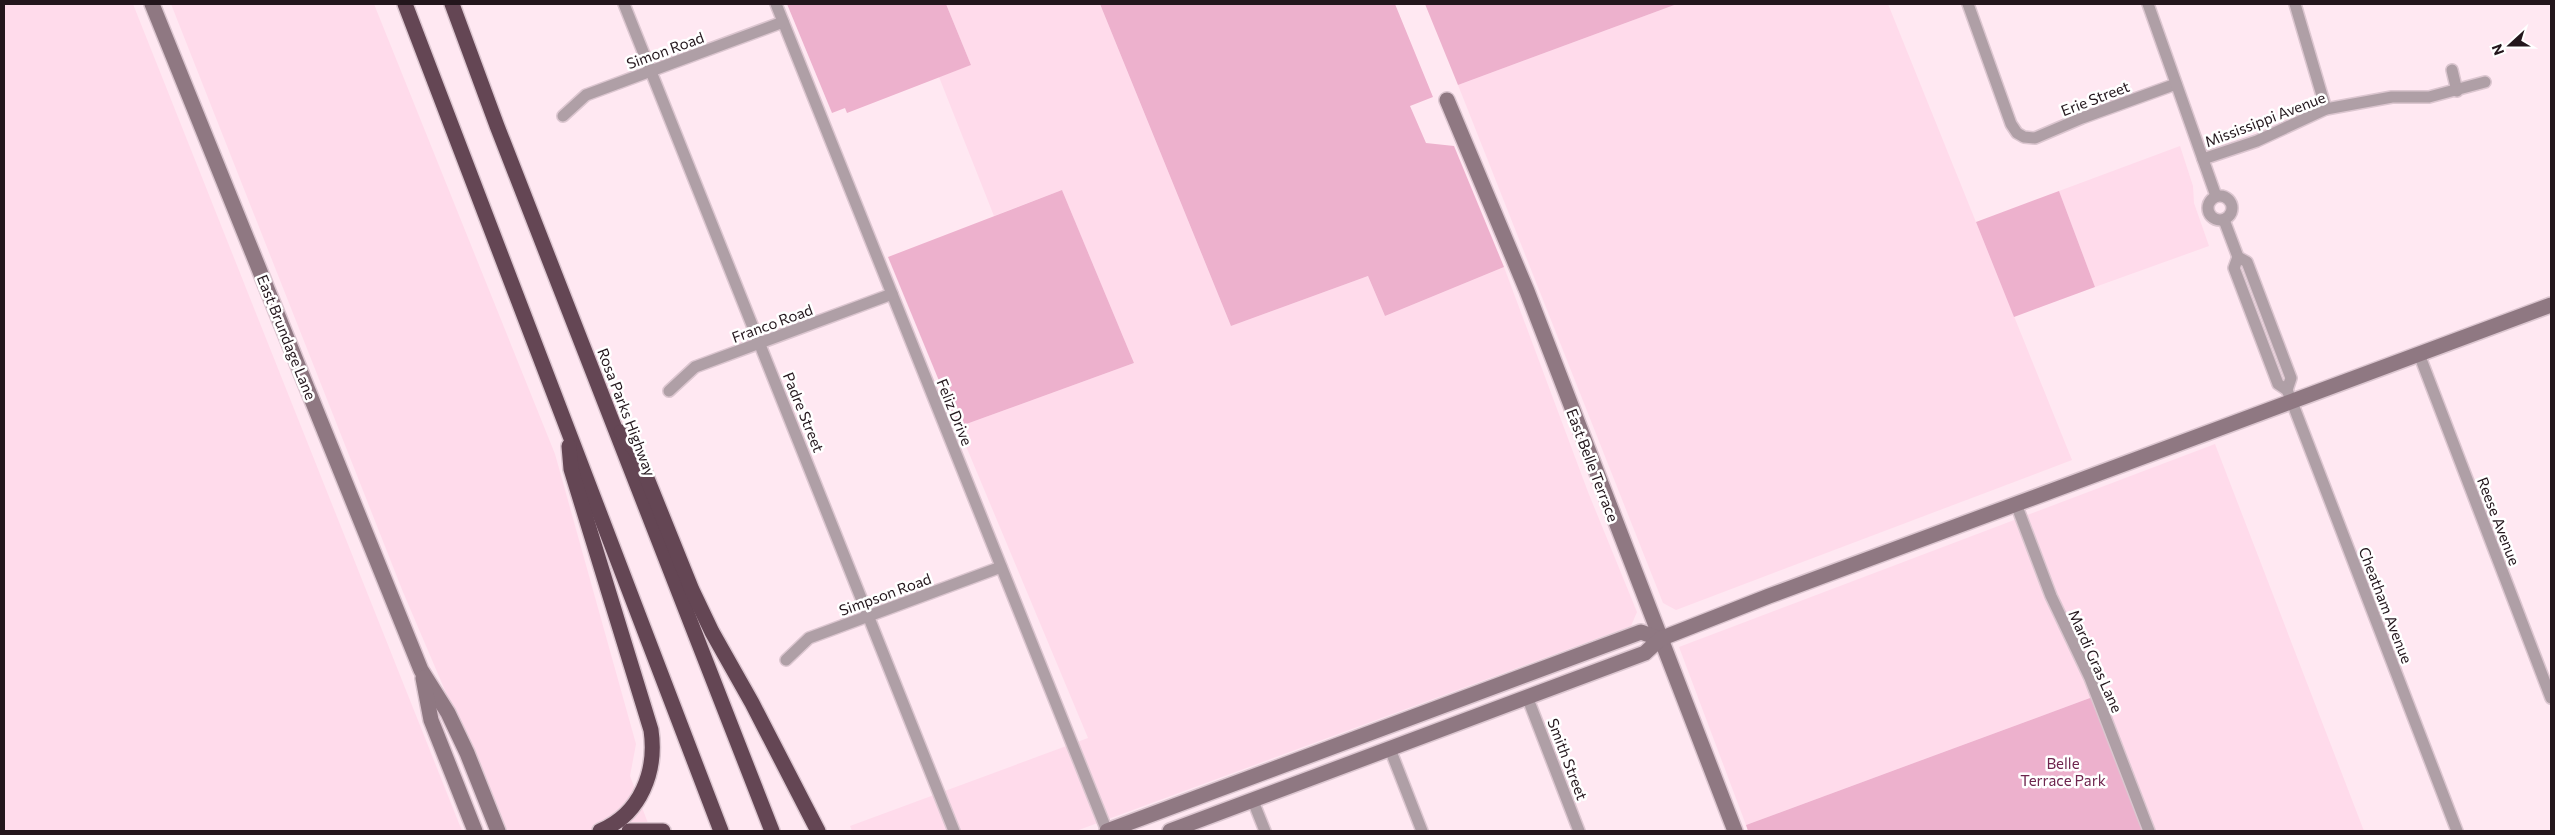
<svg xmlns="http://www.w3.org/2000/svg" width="2555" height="835" viewBox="0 0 2555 835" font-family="Commissioner,sans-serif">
<rect width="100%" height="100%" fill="#ffe8f2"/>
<g fill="#ffdbeb">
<path d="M4 4H133L462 831H4Z"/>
<path d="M171 4H374L555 454 636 744 630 776 651 831H505L403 592Z"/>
<path d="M946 4H1100L1231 326 1368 276 1385 316 1504 267 1588 492 1637 612 1631 626 1076 831H852L850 826 1088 738 958 427 1134 363 1062 190 994 216 939 77 971 65Z"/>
<path d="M1677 4H1888L2072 460 1676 610 1663 603 1458 85Z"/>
<path d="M2180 146 2193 186 2194 203 2209 246 2095 287 2059 191Z"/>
<path d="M2215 444 2364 831H2150L2098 695 1746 825 1679 647Z"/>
</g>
<g fill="#edb1cd">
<path d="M787 4H946L971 65 847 113 845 108 832 113Z"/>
<path d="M1100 4H1395L1433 97 1410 106 1426 143 1454 146 1504 267 1385 316 1368 276 1231 326Z"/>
<path d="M1425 4H1677L1458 85Z"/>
<path d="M1062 190 1134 363 958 427 888 257Z"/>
<path d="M2059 191 2095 287 2014 317 1976 222Z"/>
<path d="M2098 695 2150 831H1748L1746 825Z"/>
</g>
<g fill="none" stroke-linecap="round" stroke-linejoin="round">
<g stroke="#dcc6d0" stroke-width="14">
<g id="street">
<path d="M624 4 954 831"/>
<path d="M776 4 1107 831"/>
<path d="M1968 4 2011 124 2017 133 2024 137 2035 138 2082 118 2176 84"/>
<path d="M2148 4 2216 196"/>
<path d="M2295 4 2326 109"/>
<path d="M2452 70 2457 91"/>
<path d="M563 116 586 95 783 22"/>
<path d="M2203 159 2257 141 2326 109 2392 97H2429L2485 82"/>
<circle cx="2220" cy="208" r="12"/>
<path d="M2224 220 2238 257 2247 262 2291 378 2287 390"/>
<path d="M2238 257 2234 268 2278 384 2287 390 2292 402 2457 831"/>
<path d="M2419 354 2551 698"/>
<path d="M669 391 695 367 892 294"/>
<path d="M2016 504 2051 596 2090 678 2149 831"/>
<path d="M786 660 809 638 1001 567"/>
<path d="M1528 699 1579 831"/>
<path d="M1390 749 1422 831"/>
<path d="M1253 801 1265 831"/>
</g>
</g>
<g stroke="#dcc6d0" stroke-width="18">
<g id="secondary">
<path d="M152 4 421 670 448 713 467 753 498 831"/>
<path d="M1447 100 1527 291 1735 831"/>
<path d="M423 678 431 720 475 831"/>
<path d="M1107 831 1641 632 1660 639"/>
<path d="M1170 831 1645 653 1660 639 1769 596 2551 305"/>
</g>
</g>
<g stroke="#dcc6d0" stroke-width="18">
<g id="highway">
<path d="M405 4 721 831"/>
<path d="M452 4 497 126 772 831"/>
<path d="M621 432 636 451 692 590 712 632 752 703 818 831"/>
<path d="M569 446 571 469 651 730C657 771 641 814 600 831"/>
<path d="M629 831H663"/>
</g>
</g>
<use href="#street" stroke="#af9fa6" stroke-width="11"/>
<use href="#secondary" stroke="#8f7882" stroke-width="15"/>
<use href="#highway" stroke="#644654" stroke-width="15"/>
</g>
<g text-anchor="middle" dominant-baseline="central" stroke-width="5" stroke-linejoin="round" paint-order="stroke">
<g font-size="15" fill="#23161c" stroke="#fff">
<text transform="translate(665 50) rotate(-20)">Simon Road</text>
<text transform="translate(2095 98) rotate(-21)">Erie Street</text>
<text transform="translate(2265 119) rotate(-21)">Mississippi Avenue</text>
<text transform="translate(772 323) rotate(-20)">Franco Road</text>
<text transform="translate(287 337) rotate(68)">East Brundage Lane</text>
<text transform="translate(627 412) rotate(69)">Rosa Parks Highway</text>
<text transform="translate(804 412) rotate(68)">Padre Street</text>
<text transform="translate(955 412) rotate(68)">Feliz Drive</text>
<text transform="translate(1593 465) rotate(69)">East Belle Terrace</text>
<text transform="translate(2499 521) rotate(69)">Reese Avenue</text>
<text transform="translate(885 594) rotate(-20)">Simpson Road</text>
<text transform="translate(2386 605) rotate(69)">Cheatham Avenue</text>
<text transform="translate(2096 661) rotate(66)">Mardi Gras Lane</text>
<text transform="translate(1568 759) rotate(69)">Smith Street</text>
</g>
<g font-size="15" fill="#6e264e" stroke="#fff">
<text x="2063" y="763">Belle<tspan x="2063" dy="17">Terrace Park</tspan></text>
</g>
</g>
<rect width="2555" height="835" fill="none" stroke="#23161c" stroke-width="10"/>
<g transform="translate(2510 45) rotate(249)" stroke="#ffffff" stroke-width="4" paint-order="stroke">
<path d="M0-4L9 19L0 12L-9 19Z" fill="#23161c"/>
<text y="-8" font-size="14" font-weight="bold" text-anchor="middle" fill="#23161c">N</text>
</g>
</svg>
